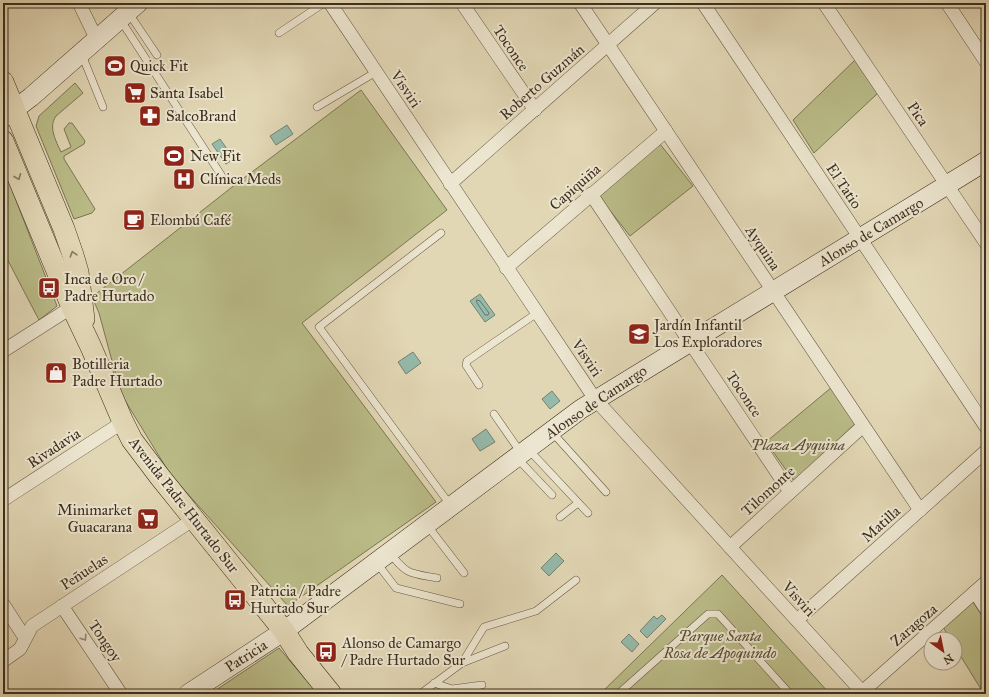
<svg xmlns="http://www.w3.org/2000/svg" width="989" height="697" viewBox="0 0 989 697" font-family="'IM FELL Great Primer',serif">
<rect width="100%" height="100%" fill="#e2d7b5"/>
<filter id="stains"><feTurbulence type="fractalNoise" baseFrequency=".005" numOctaves="4"/><feColorMatrix values="0 0 0 0 .2 0 0 0 0 .09 0 0 0 0 .02 0 0 0 .5 -.17"/></filter>
<radialGradient id="worn" r=".72"><stop offset=".6" stop-color="#630" stop-opacity="0"/><stop offset="1" stop-color="#630" stop-opacity=".3"/></radialGradient>
<g fill="#babc88" stroke="#7c7653">
<path d="M855 60 878 93 814 153 793 120Z"/>
<path d="M75 83 83 93 56 116C48 127 56 141 61 152L71 147 64 129 69 123H72L85 141 84 144 64 156V159L95 209 92 213 74 219 36 126 39 116Z"/>
<path d="M361 90 447 210 302 323 436 502 288 606 170 474 121 394 99 313 92 297 236 184Z"/>
<path d="M660 144 693 186 630 236 597 194Z"/>
<path d="M3 167 57 306 39 320 3 251Z"/>
<path d="M832 387 855 424 794 481 766 442Z"/>
<path d="M722 575 830 694H600Z"/>
<path d="M973 602 986 622V694H984L955 647V639H950L943 627Z"/>
<path d="M279 648 318 694H210Z"/>
</g>
<g fill="#95baaa" stroke="#728272">
<path d="M287 125 293 134 276 145 270 136Z"/>
<path d="M220 139 234 159 226 164 212 144Z"/>
<path d="M480 294 495 315 485 322 470 301Z"/>
<path d="M413 352 421 363 406 374 398 362Z"/>
<path d="M552 391 560 401 550 409 542 399Z"/>
<path d="M486 429 495 442 480 451 472 439Z"/>
<path d="M556 553 564 561 549 576 541 568Z"/>
<path d="M662 615 666 619 647 638 640 631 654 616 657 619Z"/>
<path d="M629 634 639 644 632 652 621 642Z"/>
</g>
<g fill="none" stroke-linecap="round" stroke-linejoin="round">
<path stroke="#697464" stroke-width="1" d="M477 300 480 301 489 313 488 315H485L477 303Z"/>
<g stroke="#665944" stroke-width="8">
<g id="lane">
<path d="M128 12 157 55"/>
<path d="M120 19 223 178"/>
<path d="M279 33 324 3"/>
<path d="M82 55 103 107"/>
<path d="M317 107 376 72"/>
<path d="M441 233 319 327 451 506"/>
<path d="M479 385 466 365 467 361 537 313"/>
<path d="M494 414 521 453"/>
<path d="M551 431 606 492"/>
<path d="M528 449 588 513"/>
<path d="M516 457 552 495"/>
<path d="M560 517 578 503"/>
<path d="M427 525 464 573"/>
<path d="M389 552C407 575 409 573 437 578"/>
<path d="M376 562 396 588 460 604"/>
<path d="M462 663 505 646"/>
<path d="M434 683 452 689 482 685"/>
<path d="M420 694 462 663 484 627 536 611 576 580"/>
<path d="M618 694 708 614H718L790 694"/>
</g>
</g>
<g stroke="#665944" stroke-width="14">
<g id="street">
<path d="M79 3 97 40"/>
<path d="M330 3 595 399 864 694"/>
<path d="M462 3 535 110"/>
<path d="M580 3 920 510"/>
<path d="M703 3 986 427"/>
<path d="M824 3 986 243"/>
<path d="M947 3 986 62"/>
<path d="M450 184 655 3"/>
<path d="M591 194 790 492"/>
<path d="M506 268 666 131"/>
<path d="M3 351 72 307"/>
<path d="M3 500 123 422"/>
<path d="M730 547 863 426"/>
<path d="M975 592 986 609"/>
<path d="M3 604 25 638"/>
<path d="M62 606 121 694"/>
<path d="M797 620 986 451"/>
<path d="M3 661 20 649 32 626 194 519"/>
<path d="M862 692 986 582"/>
</g>
</g>
<g stroke="#3d2f1e" stroke-width="20">
<g id="secondary">
<path d="M3 118 31 97 138 3"/>
<path d="M188 694 284 631 581 409 986 161"/>
</g>
</g>
<g stroke="#3d2f1e" stroke-width="22">
<g id="primary">
<path d="M3 82 64 229 73 255 78 272 84 319"/>
<path d="M3 141 72 307 91 347 123 422 132 440 160 477 284 631 298 653 331 694"/>
</g>
</g>
<use href="#lane" stroke="#ece5cf" stroke-width="7"/>
<use href="#street" stroke="#ece5cf" stroke-width="13"/>
<use href="#secondary" stroke="#ece5cf" stroke-width="19"/>
<use href="#primary" stroke="#e2d7b5" stroke-width="21"/>
</g>
<defs><path id="oneway-chevron" d="M-2-3.5L2.5 0L-2 3.5" fill="none" stroke-width="1.6" stroke-linecap="round" stroke-linejoin="round"/></defs>
<g stroke="#877b62">
<use href="#oneway-chevron" transform="translate(18 177) rotate(68)"/>
<use href="#oneway-chevron" transform="translate(73 254) rotate(-107)"/>
</g>
<use stroke="#948a76" href="#oneway-chevron" transform="translate(84 638) rotate(56)"/>
<defs>
<g id="stadium-square" transform="scale(1.15)"><rect x="-9" y="-9" width="18" height="18" rx="4" fill="#8f2418" stroke="#ece5cf"/><path d="M0-5a6.5 5 0 1 0 0 10a6.5 5 0 1 0 0-10ZM-3.5-1.8h7v3.6h-7Z" fill="#fff"/></g>
<g id="supermarket-square" transform="scale(1.15)"><rect x="-9" y="-9" width="18" height="18" rx="4" fill="#8f2418" stroke="#ece5cf"/><path d="M-6-5.5h2.5l.6 2H6L4.5 2H-2.5L-4.4-4H-6ZM-1.5 3.2a1.3 1.3 0 1 0 .1 0ZM3 3.2a1.3 1.3 0 1 0 .1 0Z" fill="#fff"/></g>
<g id="pharmacy-square" transform="scale(1.15)"><rect x="-9" y="-9" width="18" height="18" rx="4" fill="#8f2418" stroke="#ece5cf"/><path d="M-2-6h4v4h4v4h-4v4h-4v-4h-4v-4h4Z" fill="#fff"/></g>
<g id="hospital-square" transform="scale(1.15)"><rect x="-9" y="-9" width="18" height="18" rx="4" fill="#8f2418" stroke="#ece5cf"/><path d="M-5-5h3v3.5h4V-5h3V5h-3V1.5h-4V5h-3Z" fill="#fff"/></g>
<g id="cafe-square" transform="scale(1.15)"><rect x="-9" y="-9" width="18" height="18" rx="4" fill="#8f2418" stroke="#ece5cf"/><path d="M-5.5-4.5H6V0H3Q3 3.5 0 3.5H-2.5Q-5.5 3.5-5.5 0ZM3-3.2v2h1.7v-2ZM-6 4.5H4V6H-6Z" fill="#fff"/></g>
<g id="bus-square" transform="scale(1.15)"><rect x="-9" y="-9" width="18" height="18" rx="4" fill="#8f2418" stroke="#ece5cf"/><path d="M-5-6H5V4H4V6H2V4H-2V6H-4V4H-5ZM-3.5-4V0h7V-4ZM-3.5 1.2v1.5H-2V1.2ZM2 1.2v1.5H3.5V1.2Z" fill="#fff"/></g>
<g id="school-square" transform="scale(1.15)"><rect x="-9" y="-9" width="18" height="18" rx="4" fill="#8f2418" stroke="#ece5cf"/><path d="M0-5L7-2L0 1L-7-2ZM-4 1L0 2.5L4 1V4Q0 6-4 4Z" fill="#fff"/></g>
<g id="shop-square" transform="scale(1.15)"><rect x="-9" y="-9" width="18" height="18" rx="4" fill="#8f2418" stroke="#ece5cf"/><path d="M-5-2.5h2.3a2.7 3.5 0 0 1 5.4 0H5L5.5 6h-11ZM-1.5-2.5h3a1.5 2.3 0 0 0-3 0Z" fill="#fff"/></g>
</defs>
<g fill-rule="evenodd">
<use href="#stadium-square" x="115" y="66"/>
<use href="#supermarket-square" x="135" y="93"/>
<use href="#pharmacy-square" x="150" y="116"/>
<use href="#stadium-square" x="174" y="156"/>
<use href="#hospital-square" x="184" y="179"/>
<use href="#cafe-square" x="134" y="220"/>
<use href="#bus-square" x="49" y="288"/>
<use href="#school-square" x="639" y="334"/>
<use href="#shop-square" x="56" y="373"/>
<use href="#supermarket-square" x="148" y="519"/>
<use href="#bus-square" x="235" y="600"/>
<use href="#bus-square" x="326" y="652"/>
</g>
<g text-anchor="middle" dominant-baseline="central" stroke-width="4" stroke-linejoin="round" paint-order="stroke">
<g font-size="15" fill="#3d2f1e" stroke="#ece5cf">
<text transform="translate(511 48) rotate(56)">Toconce</text>
<text transform="translate(542 82) rotate(-41)">Roberto Guzmán</text>
<text transform="translate(406 89) rotate(56)">Visviri</text>
<text transform="translate(918 114) rotate(56)">Pica</text>
<text transform="translate(844 186) rotate(56)">El Tatio</text>
<text transform="translate(575 187) rotate(-41)">Capiquiña</text>
<text transform="translate(871 232) rotate(-31)">Alonso de Camargo</text>
<text transform="translate(763 248) rotate(56)">Ayquina</text>
<text transform="translate(587 358) rotate(56)">Visviri</text>
<text transform="translate(744 394) rotate(56)">Toconce</text>
<text transform="translate(596 402) rotate(-34)">Alonso de Camargo</text>
<text transform="translate(54 448) rotate(-33)">Rivadavia</text>
<text transform="translate(768 491) rotate(-42)">Tilomonte</text>
<text transform="translate(184 505) rotate(52)">Avenida Padre Hurtado Sur</text>
<text transform="translate(881 524) rotate(-42)">Matilla</text>
<text transform="translate(84 572) rotate(-33)">Peñuelas</text>
<text transform="translate(799 599) rotate(48)">Visviri</text>
<text transform="translate(914 625) rotate(-41)">Zaragoza</text>
<text transform="translate(105 641) rotate(56)">Tongoy</text>
<text transform="translate(246 656) rotate(-33)">Patricia</text>
</g>
<g font-size="15" fill="#3d2f1e" stroke="#ece5cf" text-anchor="start">
<text x="130" y="66">Quick Fit</text>
<text x="150" y="93">Santa Isabel</text>
<text x="166" y="116">SalcoBrand</text>
<text x="190" y="156">New Fit</text>
<text x="200" y="179">Clínica Meds</text>
<text x="150" y="220">Elombú Café</text>
<text x="64" y="279">Inca de Oro /<tspan x="64" dy="17">Padre Hurtado</tspan></text>
<text x="654" y="325">Jardín Infantil<tspan x="654" dy="17">Los Exploradores</tspan></text>
<text x="72" y="364">Botilleria<tspan x="72" dy="17">Padre Hurtado</tspan></text>
<text x="132" y="510" text-anchor="end">Minimarket<tspan x="132" dy="17">Guacarana</tspan></text>
<text x="250" y="591">Patricia / Padre<tspan x="250" dy="17">Hurtado Sur</tspan></text>
<text x="342" y="643">Alonso de Camargo<tspan x="342" dy="17">/ Padre Hurtado Sur</tspan></text>
</g>
<g font-size="15" font-style="italic" fill="#564b33" stroke="#ece5cf">
<text x="798" y="445">Plaza Ayquina</text>
<text x="720" y="636">Parque Santa<tspan x="720" dy="17">Rosa de Apoquindo</tspan></text>
</g>
</g>
<rect width="989" height="697" fill="none" stroke="#e2d7b5" stroke-width="16"/>
<rect x="4" y="4" width="981" height="689" fill="none" stroke="#3d2f1e" stroke-width="2"/>
<rect x="8" y="8" width="973" height="681" fill="none" stroke="#3d2f1e"/>
<g transform="translate(943 651) rotate(147)"><circle r="19" fill="#ece5cf" stroke="#a69c88"/>
<path d="M0-3L7 15L0 10L-7 15Z" fill="#8f2418"/>
<text y="-6" font-size="11" font-weight="bold" text-anchor="middle" fill="#3d2f1e">N</text>
</g>
<rect width="100%" height="100%" filter="url(#stains)"/>
<rect width="100%" height="100%" fill="url(#worn)"/>
</svg>
